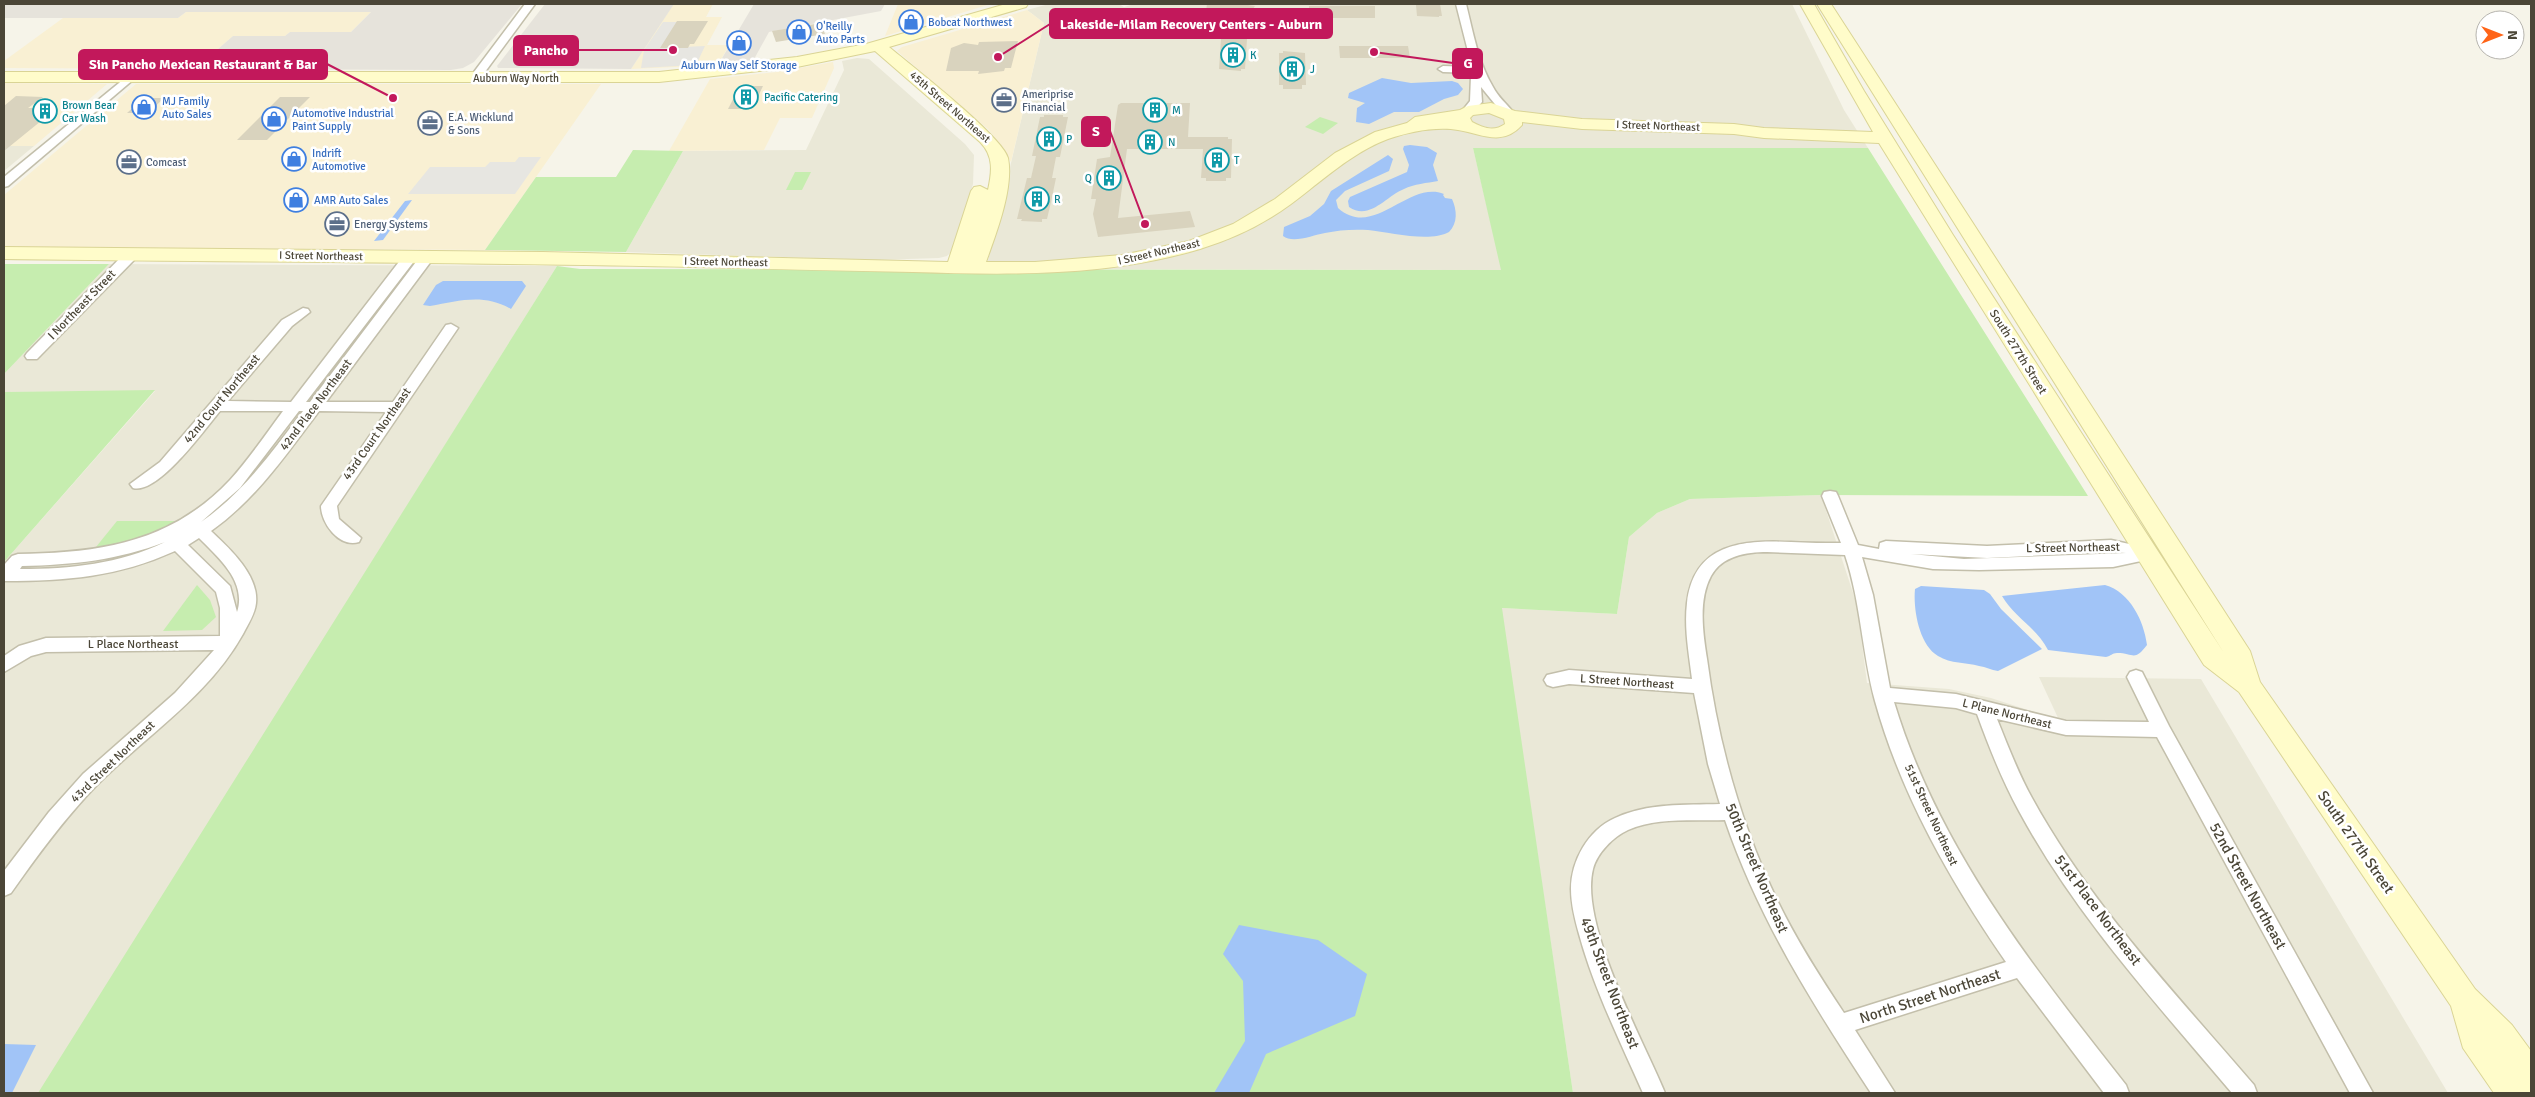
<svg xmlns="http://www.w3.org/2000/svg" width="2535" height="1097" viewBox="0 0 2535 1097" font-family="Signika,sans-serif">
<rect width="100%" height="100%" fill="#f6f4e9"/>
<g fill="#eae8d7">
<path d="M1049 4H1119L1124 7 1134 4H1792L1844 110 1868 148H1473L1502 270 986 269 1044 23 1027 10Z"/>
<path d="M857 58 869 59 965 144 974 155 973 184 954 249 947 256 939 258 876 260 626 252 683 151 806 150 844 70 842 61Z"/>
<path d="M4 146H34L4 171Z"/>
<path d="M109 264 557 266 40 1093H4V562L155 391 4 392V374Z"/>
<path d="M1821 495 1857 605 1867 683 1949 689 1991 698 2059 720 2039 677 2201 679 2448 1093H1573L1501 608 1617 614 1629 537 1657 513 1690 499Z"/>
</g>
<g fill="#f9f0d3">
<path d="M713 4 706 17H722L707 45H729L718 65 631 69 673 5Z"/>
<path d="M898 4H991L885 36Z"/>
<path d="M1027 10 1044 23 1011 162 989 130 897 51 902 47Z"/>
<path d="M186 12H371L351 32H290L285 36H233L195 69 4 68V61L63 18H178Z"/>
<path d="M833 62 834 68 812 118H780L764 150 669 151 710 79 777 72Z"/>
<path d="M4 83 104 84H107L34 146H4Z"/>
<path d="M136 84H601L485 250 4 247V195Z"/>
</g>
<g fill="#e6e3db">
<path d="M4 4H522L474 62 463 68 451 70 195 69 233 36H285L290 32H351L371 12H186L178 18H4Z"/>
<path d="M545 4H674L631 69 498 68 497 66Z"/>
<path d="M754 4H885L881 11 769 32 753 61 718 65Z"/>
</g>
<g fill="#c6edaf">
<path d="M1320 117 1338 123 1323 134 1305 127Z"/>
<path d="M1473 148H1868L2088 496 1821 495 1690 499 1657 513 1629 537 1617 614 1502 608 1573 1093H38L557 266 580 269 1501 270Z"/>
<path d="M633 150 683 151 626 252 485 250 536 177H616Z"/>
<path d="M795 172H811L802 190H786Z"/>
<path d="M4 264H109L4 374Z"/>
<path d="M155 390 4 562V392Z"/>
<path d="M117 521H176C152 534 124 547 96 547Z"/>
<path d="M197 585 210 600 216 617 202 630 163 631Z"/>
</g>
<g fill="#e7e6e1">
<path d="M663 22H677L661 48 705 46 696 65 641 68 644 50Z"/>
<path d="M519 157H541L515 194H408L430 167H485L490 162H515Z"/>
</g>
<g fill="#a1c4f7">
<path d="M1382 78 1411 83 1452 81 1458 83 1463 89 1458 95 1444 99 1419 112H1394L1369 124 1356 122 1357 108 1365 103 1348 98 1349 93Z"/>
<path d="M1410 145 1427 147 1437 153 1433 165 1438 181C1427 183 1414 184 1404 189 1386 196 1370 221 1349 207L1348 201 1350 197 1407 172 1409 165 1403 149 1404 146Z"/>
<path d="M1388 155 1393 159 1389 171 1345 191 1336 200 1338 208C1374 240 1408 180 1444 194L1443 195 1445 198 1452 199C1457 210 1458 223 1449 232 1429 243 1390 232 1368 230 1354 229 1338 230 1325 233 1313 235 1293 244 1283 236L1284 227 1310 216 1324 204 1331 191Z"/>
<path d="M412 200 383 240 374 241 405 201Z"/>
<path d="M443 281H522L526 286 511 309C483 293 459 301 430 306L423 305 436 285Z"/>
<path d="M2105 585C2130 592 2144 621 2147 645 2134 662 2134 653 2117 653 2112 653 2111 656 2106 657L2048 650C2037 628 2014 617 2002 596Z"/>
<path d="M1921 586 1984 590 1990 594 2001 609 2042 649 1998 671C1991 670 1986 667 1979 666 1966 662 1951 664 1938 656 1919 645 1913 609 1915 589Z"/>
<path d="M1239 925 1318 940 1367 974 1355 1016 1266 1054 1249 1093H1214L1245 1041 1243 981 1223 954Z"/>
<path d="M4 1044 36 1045 12 1093H4Z"/>
</g>
<g fill="#d9d3be">
<path d="M1207 4H1241L1255 6 1248 16 1206 11Z"/>
<path d="M1440 4 1442 16H1439V17L1417 16 1416 5Z"/>
<rect x="1309" y="6" width="66" height="12"/>
<path d="M677 21H708L694 44H690L688 48H660Z"/>
<path d="M821 23 825 34 776 42 772 31Z"/>
<path d="M1225 37 1247 39 1245 69H1241V71L1219 69 1221 39Z"/>
<path d="M1018 41 1011 68H1005L1004 71 978 74 979 71H946L951 48 964 43 978 45 979 42Z"/>
<path d="M1339 46H1408L1410 58H1340Z"/>
<path d="M1283 51 1305 53 1306 85H1302V89H1283V85H1279V53H1283Z"/>
<path d="M740 86H763L752 109H728Z"/>
<path d="M16 96 43 97 28 108H57L4 151V106Z"/>
<path d="M280 97H310L267 140H237Z"/>
<path d="M144 98H164L148 113H127Z"/>
<path d="M1121 103H1190L1188 137H1228V139H1232L1231 178H1226V181H1206V178H1201L1203 149H1127L1118 218 1190 211 1195 227 1098 237 1093 214 1096 199H1091L1097 159 1110 157 1118 105Z"/>
<path d="M1044 115H1063V117H1068L1060 157H1056L1052 178H1056L1051 202 1047 219H1042V222L1021 221 1022 219H1017L1027 178H1031L1036 156H1032L1040 117H1044Z"/>
</g>
<g fill="none" stroke-linecap="round" stroke-linejoin="round">
<g stroke="#c3bfab" stroke-width="3">
<g id="street">
<path d="M525 4H535L479 80H471V76Z"/>
<path d="M1456 4H1466C1473 32 1478 62 1493 87 1498 97 1506 103 1513 112L1511 114H1503L1481 87 1482 102 1472 113H1464L1462 111 1470 101 1471 76 1474 73 1443 72 1438 69 1443 66 1472 67Z"/>
<path d="M130 74 135 77 134 79 8 186 4 187V177Z"/>
<path d="M132 250 137 251 138 254 137 257 37 359H27L25 356 27 353 127 251Z"/>
<path d="M410 253 416 257 415 260 306 402H310L422 254H432L433 257 432 260 326 402H393L446 325 451 324 458 328 337 506 339 519 361 538 359 542C339 548 321 523 321 506L386 412 319 411C286 455 256 499 211 531 229 548 259 575 256 603 255 614 248 624 243 634 208 697 145 736 96 786 64 819 37 856 11 893L4 896V871L49 812 83 774 175 693 214 650 46 652 31 656 4 672V656L19 646 46 638 220 636V608L216 592 175 551C118 577 66 581 5 581L4 565 12 556 18 554C99 553 171 543 230 480 249 459 266 434 283 411H220C205 429 158 495 133 488L130 484 160 462 282 320 303 308 308 309 310 312 292 326 228 401 291 402 405 254ZM299 411H303C272 452 244 492 201 522L240 488ZM199 538C219 558 247 582 237 612L230 586 188 545ZM165 542C119 564 71 569 20 569L22 566C73 565 118 560 165 542Z"/>
<path d="M1830 491 1836 492 1838 496 1858 545 1879 549 1880 543 1886 541 1987 546 2111 540 2152 549 2154 553 2152 557 2141 561 2113 567 1979 570 1933 569 1862 557 1873 595 1890 688 1956 694 2066 721 2149 722 2127 677 2130 672 2136 670 2142 672 2169 726 2373 1093H2350L2157 737 2066 735 1997 719C2008 746 2018 773 2032 798 2090 904 2176 994 2254 1085L2257 1093H2232C2156 1003 2075 915 2019 811 2002 780 1989 747 1977 714L1956 708 1894 702C1938 848 2033 967 2126 1085L2129 1093H2104L2017 978 1855 1030 1895 1093H1871C1814 1006 1759 920 1725 820 1695 821 1656 817 1628 830 1613 837 1597 853 1593 869 1579 924 1643 1040 1665 1093H1643C1620 1041 1594 989 1579 934 1575 920 1571 904 1571 889 1571 861 1588 830 1615 818 1647 803 1685 805 1720 804L1708 764 1694 693 1569 684 1553 687 1547 685 1544 680 1547 675 1569 670 1692 679C1689 654 1684 628 1687 603 1694 543 1743 540 1791 542 1808 543 1825 543 1841 543L1822 496 1824 492ZM1767 552 1845 555C1861 603 1862 653 1875 701 1901 795 1951 882 2006 962L1844 1013C1820 977 1797 941 1778 902 1741 825 1718 743 1707 659 1703 634 1698 600 1711 576 1722 556 1746 552 1767 552ZM2111 552 2126 553 1964 559 1911 554 1987 558Z"/>
</g>
</g>
<g stroke="#dad495" stroke-width="2">
<path id="secondary" d="M1006 4H1028L1026 7 889 47C911 65 1003 137 1008 158 1014 188 996 234 986 262H1035L1122 255 1189 241 1233 224 1275 199 1335 153 1375 132 1407 123 1415 117 1460 110 1468 106 1491 103 1515 111 1582 119 1734 124 1764 128 1873 132 1800 4H1814L1864 91 1953 235 2224 653 1817 4H1831L2250 651 2260 682 2475 989 2512 1025 2531 1051V1093H2494L2463 1048 2451 1006 2239 692 2204 665 1879 143 1764 138 1734 134 1582 129 1522 122V125C1502 147 1482 134 1458 130 1437 126 1408 132 1388 139 1351 153 1322 181 1291 204 1264 224 1233 239 1200 249 1107 277 1009 275 913 272 839 271 766 269 693 267 463 262 234 262 4 259V247L543 252 948 262 971 191 974 187 980 186 988 190C992 172 994 156 980 142L875 51 797 67 659 82H4V72H659L797 57 866 44ZM1489 113 1504 119 1505 124C1494 132 1483 128 1472 122L1470 118 1473 115Z"/>
</g>
<use href="#street" fill="#fff" fill-rule="evenodd"/>
<use href="#secondary" fill="#fffcca" fill-rule="evenodd"/>
</g>
<defs>
<g id="shop-ring" transform="scale(1.25)"><circle r="9.5" fill="#fff" stroke="#3f7fe0" stroke-width="1.5"/><path d="M-5-2.5h2.3a2.7 3.5 0 0 1 5.4 0H5L5.5 6h-11ZM-1.5-2.5h3a1.5 2.3 0 0 0-3 0Z" fill="#3f7fe0"/></g>
<g id="building-ring" transform="scale(1.25)"><circle r="9.5" fill="#fff" stroke="#0f9aa8" stroke-width="1.5"/><path d="M-4-6H4V6H1V3H-1V6H-4ZM-2.5-4.3h1.7v1.8h-1.7ZM.8-4.3h1.7v1.8H.8ZM-2.5-1h1.7V.8h-1.7ZM.8-1h1.7V.8H.8Z" fill="#0f9aa8"/></g>
<g id="office-ring" transform="scale(1.25)"><circle r="9.5" fill="#fff" stroke="#5c6f8a" stroke-width="1.5"/><path d="M-6-3h4V-5.5h4V-3h4V5H-6ZM-1-4.5V-3h2v-1.5ZM-6 0V1H6V0Z" fill="#5c6f8a"/></g>
</defs>
<g fill-rule="evenodd">
<use href="#shop-ring" x="911" y="22"/>
<use href="#shop-ring" x="799" y="32"/>
<use href="#shop-ring" x="739" y="43"/>
<use href="#building-ring" x="1233" y="55"/>
<use href="#building-ring" x="1292" y="69"/>
<use href="#building-ring" x="746" y="97"/>
<use href="#office-ring" x="1004" y="100"/>
<use href="#shop-ring" x="144" y="107"/>
<use href="#building-ring" x="1155" y="110"/>
<use href="#building-ring" x="45" y="111"/>
<use href="#shop-ring" x="274" y="119"/>
<use href="#office-ring" x="430" y="123"/>
<use href="#building-ring" x="1049" y="139"/>
<use href="#building-ring" x="1150" y="142"/>
<use href="#shop-ring" x="294" y="159"/>
<use href="#building-ring" x="1217" y="160"/>
<use href="#office-ring" x="129" y="162"/>
<use href="#building-ring" x="1109" y="178"/>
<use href="#building-ring" x="1037" y="199"/>
<use href="#shop-ring" x="296" y="200"/>
<use href="#office-ring" x="337" y="224"/>
</g>
<g text-anchor="middle" dominant-baseline="central" stroke-width="5" stroke-linejoin="round" paint-order="stroke">
<g font-size="11" fill="#366cbe" stroke="#fff" text-anchor="start">
<text x="928" y="22">Bobcat Northwest</text>
<text x="816" y="26">O'Reilly<tspan x="816" dy="13">Auto Parts</tspan></text>
<text x="739" y="65" text-anchor="middle">Auburn Way Self Storage</text>
<text x="162" y="101">MJ Family<tspan x="162" dy="13">Auto Sales</tspan></text>
<text x="292" y="113">Automotive Industrial<tspan x="292" dy="13">Paint Supply</tspan></text>
<text x="312" y="153">Indrift<tspan x="312" dy="13">Automotive</tspan></text>
<text x="314" y="200">AMR Auto Sales</text>
</g>
<g font-size="11" fill="#0d838f" stroke="#fff" text-anchor="start">
<text x="1250" y="55">K</text>
<text x="1310" y="69">J</text>
<text x="764" y="97">Pacific Catering</text>
<text x="62" y="105">Brown Bear<tspan x="62" dy="13">Car Wash</tspan></text>
<text x="1172" y="110">M</text>
<text x="1066" y="139">P</text>
<text x="1168" y="142">N</text>
<text x="1234" y="160">T</text>
<text x="1092" y="178" text-anchor="end">Q</text>
<text x="1054" y="199">R</text>
</g>
<g font-size="11" fill="#4b4637" stroke="#fff">
<text x="516" y="78">Auburn Way North</text>
<text transform="translate(950 107) rotate(41)">45th Street Northeast</text>
<text transform="translate(1658 126) rotate(2)">I Street Northeast</text>
<text transform="translate(1159 252) rotate(-13)">I Street Northeast</text>
<text transform="translate(321 256) rotate(1)">I Street Northeast</text>
<text transform="translate(726 262) rotate(1)">I Street Northeast</text>
</g>
<g font-size="11" fill="#4e5e75" stroke="#fff" text-anchor="start">
<text x="1022" y="94">Ameriprise<tspan x="1022" dy="13">Financial</tspan></text>
<text x="448" y="117">E.A. Wicklund<tspan x="448" dy="13">&amp; Sons</tspan></text>
<text x="146" y="162">Comcast</text>
<text x="354" y="224">Energy Systems</text>
</g>
<g font-size="12" fill="#4b4637" stroke="#fff">
<text transform="translate(82 305) rotate(-46)">I Northeast Street</text>
<text transform="translate(2018 352) rotate(58)">South 277th Street</text>
<text transform="translate(222 399) rotate(-50)">42nd Court Northeast</text>
<text transform="translate(316 405) rotate(-53)">42nd Place Northeast</text>
<text transform="translate(377 434) rotate(-55)">43rd Court Northeast</text>
<text transform="translate(2073 548) rotate(-1)">L Street Northeast</text>
<text x="133" y="644">L Place Northeast</text>
<text transform="translate(1627 682) rotate(4)">L Street Northeast</text>
<text transform="translate(2007 714) rotate(14)">L Plane Northeast</text>
<text transform="translate(113 762) rotate(-44)">43rd Street Northeast</text>
<text transform="translate(1931 815) rotate(65)">51st Street Northeast</text>
</g>
<g font-size="15" fill="#4b4637" stroke="#fff">
<text transform="translate(2356 842) rotate(55)">South 277th Street</text>
<text transform="translate(1757 868) rotate(67)">50th Street Northeast</text>
<text transform="translate(2248 886) rotate(61)">52nd Street Northeast</text>
<text transform="translate(2098 910) rotate(53)">51st Place Northeast</text>
<text transform="translate(1610 983) rotate(69)">49th Street Northeast</text>
<text transform="translate(1930 996) rotate(-18)">North Street Northeast</text>
</g>
</g>
<path fill="none" stroke="#c2185b" stroke-width="2" d="M998 57L1050 24M673 50L578 50M1374 52L1453 63M393 98L327 64M1145 224L1110 131"/>
<g fill="#c2185b" stroke="#fff" stroke-width="2">
<circle cx="998" cy="57" r="5"/>
<circle cx="673" cy="50" r="5"/>
<circle cx="1374" cy="52" r="5"/>
<circle cx="393" cy="98" r="5"/>
<circle cx="1145" cy="224" r="5"/>
</g>
<g fill="#c2185b" stroke="#c2185b" stroke-width="2">
<rect x="1050" y="9" width="282" height="29" rx="5"/>
<rect x="514" y="36" width="64" height="29" rx="5"/>
<rect x="1453" y="49" width="29" height="29" rx="5"/>
<rect x="79" y="50" width="248" height="29" rx="5"/>
<rect x="1082" y="117" width="28" height="29" rx="5"/>
</g>
<g font-size="14" text-anchor="middle" font-weight="bold" fill="#fff">
<text x="1191" y="29">Lakeside-Milam Recovery Centers - Auburn</text>
<text x="546" y="55">Pancho</text>
<text x="1468" y="68">G</text>
<text x="203" y="69">Sin Pancho Mexican Restaurant &amp; Bar</text>
<text x="1096" y="136">S</text>
</g>
<rect width="2535" height="1097" fill="none" stroke="#4b4637" stroke-width="10"/>
<g transform="translate(2500 35) rotate(90)"><circle r="24" fill="#ffffff" stroke="#b7b5af"/>
<path d="M0-4L9 19L0 12L-9 19Z" fill="#ff6417"/>
<text y="-8" font-size="14" font-weight="bold" text-anchor="middle" fill="#4b4637">N</text>
</g>
</svg>
